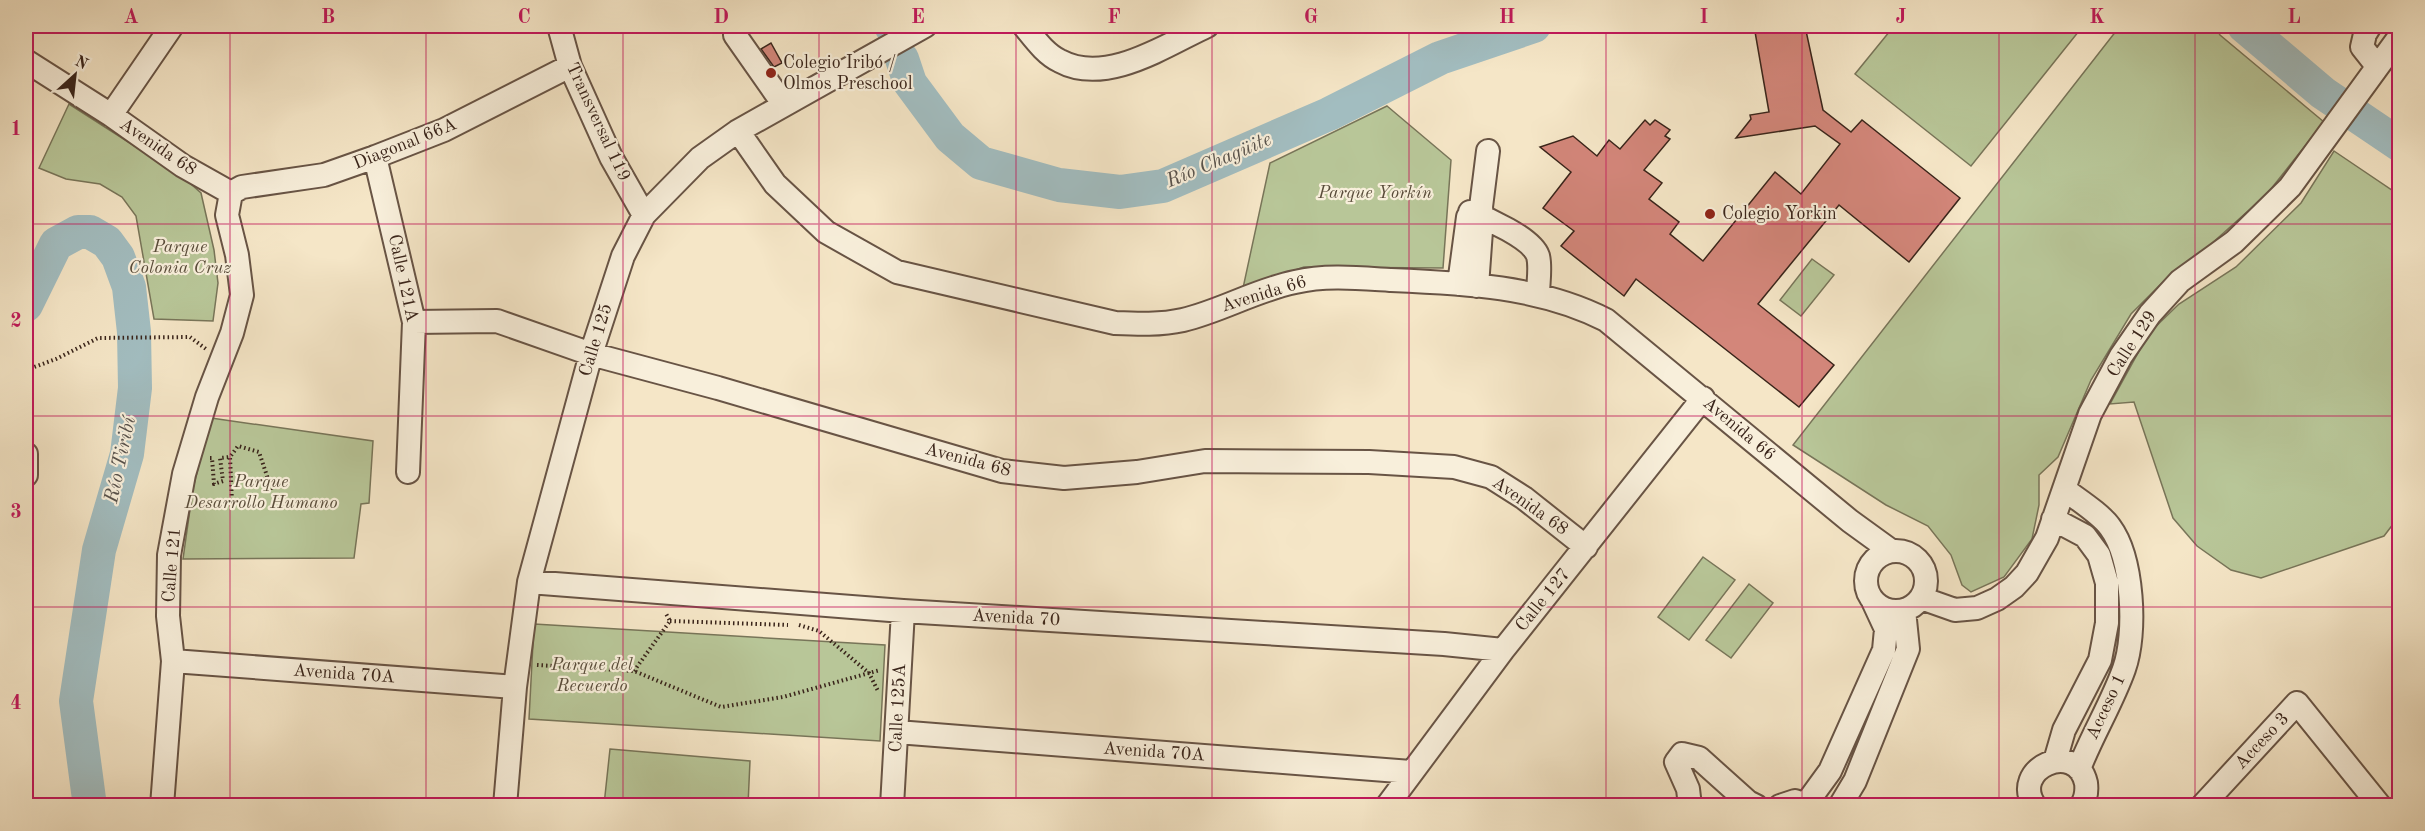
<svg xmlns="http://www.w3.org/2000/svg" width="2425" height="831" font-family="'Old Standard TT',serif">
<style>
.green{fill:#b8c698;stroke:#787559;stroke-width:1.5}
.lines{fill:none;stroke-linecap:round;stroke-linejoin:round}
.river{stroke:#a2bdc0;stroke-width:34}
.building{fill:#d3867a;stroke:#39241a;stroke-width:1.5}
.minor-casing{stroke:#685445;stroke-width:26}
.path{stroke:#39241a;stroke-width:4;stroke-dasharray:1.5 3;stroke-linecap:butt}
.minor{stroke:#f8efdb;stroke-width:22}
.grid{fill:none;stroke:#c2185b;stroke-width:1.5;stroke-opacity:0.55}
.poi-dot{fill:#8f2418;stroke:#f8efdb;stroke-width:2}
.labels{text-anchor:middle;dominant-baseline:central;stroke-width:4.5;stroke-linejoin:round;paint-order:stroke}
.poi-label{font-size:18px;fill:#39241a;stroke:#f8efdb;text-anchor:start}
.street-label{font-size:18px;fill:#39241a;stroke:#f8efdb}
.park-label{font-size:18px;font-style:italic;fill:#594c3a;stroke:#f8efdb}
.water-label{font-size:20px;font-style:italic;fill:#58524c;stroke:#f8efdb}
.neatline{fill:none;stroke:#c2185b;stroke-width:2}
.grid-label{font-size:20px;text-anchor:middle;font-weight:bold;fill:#c2185b}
</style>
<rect width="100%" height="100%" fill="#f5e6c7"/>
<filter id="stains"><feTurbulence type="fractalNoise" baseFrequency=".00333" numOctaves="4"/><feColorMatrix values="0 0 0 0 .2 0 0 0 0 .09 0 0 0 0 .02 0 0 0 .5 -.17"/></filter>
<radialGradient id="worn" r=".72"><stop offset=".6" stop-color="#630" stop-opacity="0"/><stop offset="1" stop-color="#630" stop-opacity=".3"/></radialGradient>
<!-- green -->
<path class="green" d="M1894,26h189l-112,140 -116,-92z
M2120,26h95l5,9 104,87 -57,72 -57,51 -44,34 -35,35 -40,66 -33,77 -19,18v30l-7,34 -28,38 -33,15 -9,-7 -11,-30 -23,-29 -42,-21 -93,-60z
M69,104l114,73 18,16 13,57 4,33 -5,38 -59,-2 -18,-103 -14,-19 -22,-13 -34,-5 -27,-11z
M1387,106l64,54 -8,108 -139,-1 -61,21 27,-125z
M2334,151l65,44 1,320 -16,21 -123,42 -30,-8 -34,-24 -24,-28 -39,-116 -24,2 39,-71 30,-29 57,-37 65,-64z
M1812,259l22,16 -33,41 -21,-16z
M211,418l162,23 -4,62 -8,1 -7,54 -171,1 10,-71z
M1703,557l32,23 -46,60 -31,-23z
M1749,584l24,19 -42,55 -25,-18z
M534,624l351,21 -5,96 -351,-22z
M610,749l140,12 -2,44h-144z"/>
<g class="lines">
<!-- river -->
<path class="river" d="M891,26l1,2
M2244,26l79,67 77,52
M902,59l8,24 40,54 31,26 78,22 61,7 43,-6 166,-72 111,-56 94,-32
M26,305l30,-61 22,-12h12l17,10 11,15 11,30 5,45 1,56 -8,66 -28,96 -23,151 13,98 -2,7"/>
</g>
<!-- building -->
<path class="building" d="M1754,26h51l18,84 28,22 11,-12 98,78 -51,64 -70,-57 -81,99 76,61 -35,42 -163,-128 -12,17 -63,-50 13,-15 -31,-23 28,-36 -31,-25 33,-11 24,20 12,-16 11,9 25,-29 5,5 5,-5 15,10 -5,6 5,3 -26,31 18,13 -13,16 30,23 -9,12 33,27 72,-89 26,22 39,-50 -25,-18 -79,12 15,-19 -1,-4 19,-3z
M771,43l11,20 -8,4 -13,-18z"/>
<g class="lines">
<defs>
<path id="minor" d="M559,26l11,40 41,91 33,58
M1024,26c10,12 21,28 36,35 46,25 106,-16 147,-35
M2370,26l-5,8 -3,13 15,19
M735,35l49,70
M26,61l85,54 72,51 48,27
M111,115l61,-89
M738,131l37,53 51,48 71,40 218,51c22,1 46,2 68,-3 38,-9 73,-30 112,-38 31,-7 62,-4 95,-2 73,3 150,6 216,40l244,201 40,29
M375,157l39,165 -6,150
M231,193l11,-6 82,-12 51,-18 69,-27 126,-64
M1470,212c16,6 62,26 68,44 3,11 0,27 0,39
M1459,284l9,-67
M1477,286l5,-69 -1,-10 7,-56
M414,322l83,-1 94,33 127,34 284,83 62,7 73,-6 68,-11 164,1 85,5 37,10 33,21 62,49
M26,454v21
M2064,489c13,10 37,25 46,38 23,31 27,106 14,142 -12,34 -32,66 -45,100
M2053,519l32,17 14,19 8,28v40l-7,37 -36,70 -9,31
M1866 581a30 30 0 1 1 60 0a30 30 0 1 1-60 0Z
M529,582l374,29 541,33 59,6
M1921,598l34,12 22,-2 20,-9 17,-12 13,-14 20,-35 43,-124 31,-58 29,-42 30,-33 54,-39 56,-55 110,-151
M173,661l342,26
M897,732l514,40
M1806,804l24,-33 54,-121 2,-21 -13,-28
M162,806l11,-145 -5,-45 1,-61 15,-81 23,-77 25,-64 10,-38 -5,-40 -10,-40 4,-22
M505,806l10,-119 14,-105 62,-228 32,-98 21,-41 56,-57 38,-27 187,-105
M892,806l11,-195
M1387,806l116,-156 200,-252
M1690,806l-2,-17 -12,-27 6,-8 17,4 49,44 8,4
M1780,806l15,-5 14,5
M1840,806l15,-25 53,-132 -4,-39
M2035,806c-26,-37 41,-67 51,-23 1,8 0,16 -5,23
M2202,806l95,-103 83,103"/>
</defs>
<!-- minor casing -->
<use href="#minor" class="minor-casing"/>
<!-- path -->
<path class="path" d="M26,370l30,-11 42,-21 92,-1 16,12
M210,458h2l2,26 9,-3 -3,-23 10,-1
M198,503l34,-1 -2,-45 8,-11 21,6 13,39
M670,621l118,4
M799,625l20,6 50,42 9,18
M537,665l97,6 87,36 62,-10 97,-27
M634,671l36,-50 -5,-9"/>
<!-- minor -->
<use href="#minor" class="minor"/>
</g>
<!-- grid -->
<path class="grid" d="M230,26v780M426,26v780M623,26v780M819,26v780M1016,26v780M1212,26v780M1409,26v780M1606,26v780M1802,26v780M1999,26v780M2195,26v780M26,224h2374M26,416h2374M26,607h2374"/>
<!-- markers -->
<g class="poi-dot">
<circle cx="771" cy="73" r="6"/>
<circle cx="1710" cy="214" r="6"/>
</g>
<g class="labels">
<!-- poi labels -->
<g class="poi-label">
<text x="783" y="63">Colegio Iribó /<tspan x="783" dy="21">Olmos Preschool</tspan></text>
<text x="1722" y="214">Colegio Yorkin</text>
</g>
<!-- street labels -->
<g class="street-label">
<text transform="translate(598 122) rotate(65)">Transversal 119</text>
<text transform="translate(405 144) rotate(-22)">Diagonal 66A</text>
<text transform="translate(158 147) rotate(34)">Avenida 68</text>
<text transform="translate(403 278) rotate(78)">Calle 121A</text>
<text transform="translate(1264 294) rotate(-17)">Avenida 66</text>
<text transform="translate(596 340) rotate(-73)">Calle 125</text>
<text transform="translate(2132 344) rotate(-57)">Calle 129</text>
<text transform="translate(1739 429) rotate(40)">Avenida 66</text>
<text transform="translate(968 460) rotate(15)">Avenida 68</text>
<text transform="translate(1530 506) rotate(35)">Avenida 68</text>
<text transform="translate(172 565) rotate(-85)">Calle 121</text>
<text transform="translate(1543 600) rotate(-51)">Calle 127</text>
<text transform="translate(1016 618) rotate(3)">Avenida 70</text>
<text transform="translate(344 674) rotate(4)">Avenida 70A</text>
<text transform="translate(2106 707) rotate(-65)">Acceso 1</text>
<text transform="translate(898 708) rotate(-87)">Calle 125A</text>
<text transform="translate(2262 741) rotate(-47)">Acceso 3</text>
<text transform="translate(1154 752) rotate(4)">Avenida 70A</text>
</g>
<!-- park labels -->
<g class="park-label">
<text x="1375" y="193">Parque Yorkín</text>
<text x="180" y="247">Parque<tspan x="180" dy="21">Colonia Cruz</tspan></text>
<text x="261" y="482">Parque<tspan x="261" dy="21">Desarrollo Humano</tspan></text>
<text x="592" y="665">Parque del<tspan x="592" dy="21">Recuerdo</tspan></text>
</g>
<!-- water labels -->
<g class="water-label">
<text transform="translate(1219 161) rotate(-23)">Río Chagüite</text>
<text transform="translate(121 460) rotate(-78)">Río Tiribí</text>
</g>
</g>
<!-- margin -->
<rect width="2425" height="831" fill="none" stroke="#f5e6c7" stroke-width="66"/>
<!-- north arrow -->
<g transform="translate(75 75) rotate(27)" stroke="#f8efdb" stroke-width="4.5" paint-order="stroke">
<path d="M0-4.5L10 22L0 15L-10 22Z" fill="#39241a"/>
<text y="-9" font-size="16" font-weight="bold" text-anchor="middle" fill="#39241a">N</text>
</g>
<rect x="33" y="33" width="2359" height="765" class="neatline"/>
<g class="grid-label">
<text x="131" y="23">A</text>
<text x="328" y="23">B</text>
<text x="524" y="23">C</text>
<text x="721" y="23">D</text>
<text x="918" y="23">E</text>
<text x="1114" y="23">F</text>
<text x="1311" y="23">G</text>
<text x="1507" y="23">H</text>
<text x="1704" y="23">I</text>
<text x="1901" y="23">J</text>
<text x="2097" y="23">K</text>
<text x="2294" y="23">L</text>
<text x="16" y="135">1</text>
<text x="16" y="327">2</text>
<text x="16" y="518">3</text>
<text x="16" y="709">4</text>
</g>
<rect width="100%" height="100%" filter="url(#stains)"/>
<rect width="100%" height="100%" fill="url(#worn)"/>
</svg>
